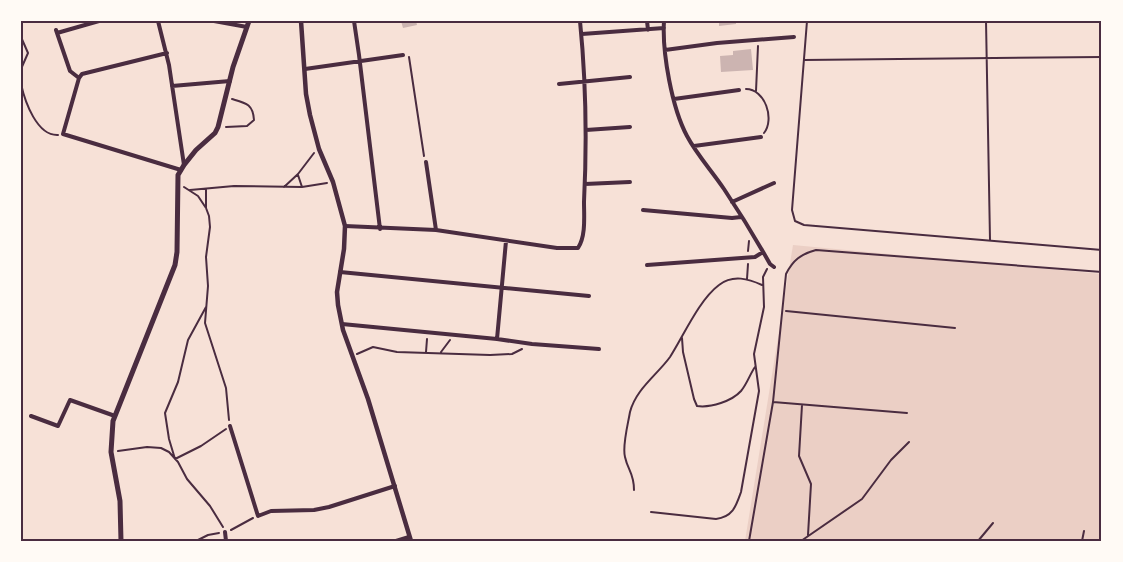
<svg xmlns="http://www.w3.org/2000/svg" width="1123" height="562" font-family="Lato,sans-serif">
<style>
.green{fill:#ebcfc5}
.building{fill:#ccb4b1}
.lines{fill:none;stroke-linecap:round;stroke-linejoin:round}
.path{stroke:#4a2c40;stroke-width:2}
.service{stroke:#4a2c40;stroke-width:2}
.minor{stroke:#4a2c40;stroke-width:4}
.tertiary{stroke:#4a2c40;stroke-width:4.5}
.secondary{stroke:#4a2c40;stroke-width:5}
.neatline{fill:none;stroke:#4a2c40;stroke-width:2}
</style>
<rect width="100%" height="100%" fill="#f7e1d7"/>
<!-- green -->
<path class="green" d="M793,245l309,29v267h-357z"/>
<!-- building -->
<path class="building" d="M401,21h15l1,4 -14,3z
M719,21h17v3l-17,2z
M751,49l2,21 -32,2 -1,-16 13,-1v-4z"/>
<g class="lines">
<!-- path -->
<path class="path" d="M21,37l7,16 -7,16
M409,57l15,99
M21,84c4,18 16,52 37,51
M746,89c19,0 29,30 18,44
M756,91l2,-45
M226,127l21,-1 7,-6c-1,-16 -8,-17 -22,-21
M298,175l4,12
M184,187l14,9 8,12 3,8 1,11 -4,30 2,29 -3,37 21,65 3,32
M284,187l14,-13 16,-21
M190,190l44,-4 68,1 25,-4
M206,208v-18
M748,251l1,-10
M747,279l1,-15
M206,307l-18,33 -10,42 -13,31 4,26 6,20 26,-13 25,-17
M786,311l169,17
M682,338l1,14 11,47 3,7c14,2 35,-5 44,-15 6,-7 9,-17 14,-24
M426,352l1,-13
M441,352l9,-12
M357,354l16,-7 24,5 93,3 22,-1 10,-5
M118,451l29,-4 14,1 8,4 9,10 9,17 23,27 13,21
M634,490c0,-17 -6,-19 -9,-33 -3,-11 3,-33 5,-45 6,-23 27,-37 40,-55 14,-22 29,-57 49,-72 14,-11 30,-6 43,0
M651,512l65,7c17,-2 20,-13 25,-27l18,-101 -5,-37 10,-47 -1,-30 4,-8
M231,530l22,-12
M196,541l12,-6 11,-2
M978,541l15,-18"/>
<!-- service -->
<path class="service" d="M807,21l-15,189 3,11 9,4 298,25
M986,21l4,219
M804,60l298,-3
M773,402l134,11
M802,405l-3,51 12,28 -3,51
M749,541l24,-139 13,-128c7,-14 15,-20 30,-24l286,22
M801,541l61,-42 29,-39 18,-18
M1082,541l2,-10"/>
<!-- minor -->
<path class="minor" d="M158,21l11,44 15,100
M214,21l33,6
M354,21l5,34 21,174
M647,21l1,9
M664,21c-2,32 8,87 23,115 10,19 25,35 37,53 16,24 32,50 46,75l4,3
M56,30l14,41 9,7
M57,33l42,-12
M582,34l82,-6
M665,50l52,-7 77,-6
M167,53l-85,21 -3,4 -16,56 118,36
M305,69l98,-14
M559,84l71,-7
M172,86l58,-5
M674,99l65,-9
M586,130l44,-3
M694,146l67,-9
M426,162l10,68
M585,184l45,-2
M732,202l42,-19
M643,210l89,8 9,-1
M345,226l91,4 121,18h21c8,-12 6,-32 6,-46 3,-60 2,-121 -4,-181
M647,265l108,-8 8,-5
M340,272l249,24
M342,324l155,15 35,5 67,5
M497,339l9,-98
M31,416l27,10 12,-26 45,16
M230,426l28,90 13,-5 43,-1 15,-3 66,-21
M225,532l1,9
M396,541l13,-4"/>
<!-- tertiary -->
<path class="tertiary" d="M301,21l5,73 4,21 9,34 14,33 12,44 -1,23 -7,43 1,13 5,25 25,69 43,142"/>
<!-- secondary -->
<path class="secondary" d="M121,541l-1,-40 -9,-49 2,-31 62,-156 2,-13 1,-77 6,-10 12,-15 19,-17 3,-6 15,-60 16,-46"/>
</g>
<!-- border -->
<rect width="1123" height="562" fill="none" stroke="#fffaf5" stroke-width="45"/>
<rect x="22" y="22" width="1078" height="518" class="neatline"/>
</svg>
